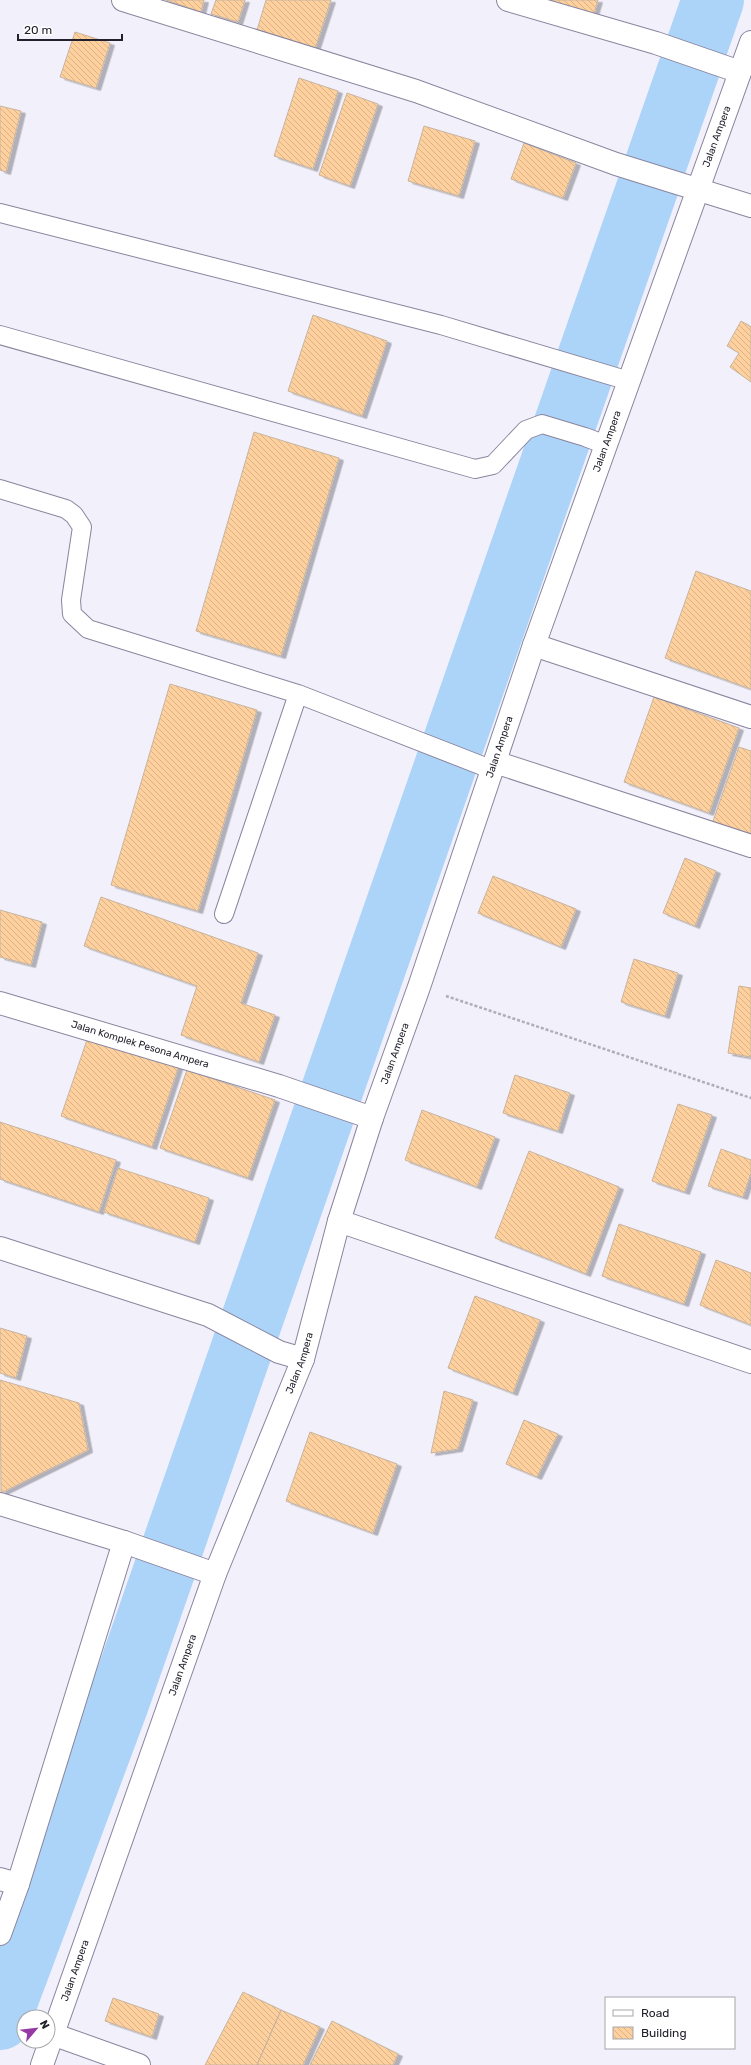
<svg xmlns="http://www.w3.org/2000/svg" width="751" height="2065" font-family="Rubik,sans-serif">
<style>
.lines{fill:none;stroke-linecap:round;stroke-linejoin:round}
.river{stroke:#acd3f8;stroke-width:62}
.building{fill:url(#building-back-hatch);stroke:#c8b49f;filter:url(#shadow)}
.lane-casing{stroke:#89859e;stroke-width:20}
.street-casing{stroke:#89859e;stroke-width:24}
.path{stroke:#afaeb8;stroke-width:2.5;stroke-dasharray:3 2;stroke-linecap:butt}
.lane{stroke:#fff;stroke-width:18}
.street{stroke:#fff;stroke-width:22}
.labels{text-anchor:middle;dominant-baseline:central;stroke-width:4;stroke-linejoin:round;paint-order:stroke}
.street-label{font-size:10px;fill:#22212b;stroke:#fff}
</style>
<defs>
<pattern id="building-back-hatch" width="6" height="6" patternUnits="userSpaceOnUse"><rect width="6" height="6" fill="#fdd09e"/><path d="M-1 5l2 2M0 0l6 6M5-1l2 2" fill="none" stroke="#d9b288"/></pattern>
<filter id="shadow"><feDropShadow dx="4.5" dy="2.5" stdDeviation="0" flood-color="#0004"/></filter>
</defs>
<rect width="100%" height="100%" fill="#f2f0fb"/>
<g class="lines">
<!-- river -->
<path class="river" d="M0,2019l118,-316 595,-1703"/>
</g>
<!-- building -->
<path class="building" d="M166,0h38l-3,12z
M216,0h29l-7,22 -27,-8z
M266,0h65l-16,49 -58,-19z
M540,0h58l-5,17z
M75,32l35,11 -14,45 -36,-11z
M299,78l39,13 -25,78 -39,-13z
M347,93l31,11 -28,82 -31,-11z
M0,106l21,5 -15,61 -6,-2z
M424,126l51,15 -16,55 -51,-15z
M524,143l52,20 -13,35 -52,-19z
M313,315l74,26 -25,75 -74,-25z
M741,321l10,6v55l-21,-15 9,-14 -12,-7z
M254,432l85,26 -58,198 -85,-25z
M696,571l55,20v98l-86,-31z
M170,684l87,26 -59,201 -87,-26z
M654,697l85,31 -30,85 -85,-31z
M739,747l12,4v87l-39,-14z
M685,858l31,13 -21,55 -32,-13z
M493,876l83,33 -15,38 -83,-34z
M101,897l157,56 -17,50 34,12 -16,47 -78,-27 16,-49 -113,-40z
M0,910l42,12 -11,43 -31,-8z
M634,959l44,14 -13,43 -44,-14z
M739,986l12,2v69l-23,-4z
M89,1034l90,31 -27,82 -91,-31z
M187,1070l88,30 -27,78 -88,-30z
M515,1075l55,18 -12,38 -55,-18z
M678,1104l34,11 -27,77 -33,-11z
M422,1110l73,27 -18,50 -72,-27z
M0,1122l116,38 -17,52 -99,-33z
M721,1149l30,11v13l-8,24 -35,-11z
M529,1151l90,36 -33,87 -91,-36z
M118,1168l91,30 -14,44 -91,-30z
M619,1224l82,28 -17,52 -82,-28z
M716,1260l35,13v52l-51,-20z
M475,1296l65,24 -27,73 -65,-25z
M0,1328l27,8 -11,42 -16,-5z
M0,1380l79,23 9,47 -87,43z
M444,1391l29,9 -15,49 -27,4z
M524,1420l34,14 -21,43 -31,-13z
M310,1432l87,32 -24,69 -87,-32z
M243,1992l38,18 -24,55h-52z
M113,1998l46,16 -7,23 -47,-16z
M281,2010l39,17 -17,38h-46z
M332,2021l66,33 -5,11h-83z"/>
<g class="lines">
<defs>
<path id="lane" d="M0,213l441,112 188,56
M0,335l475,134 18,-4 33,-35 16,-6 43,13 21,8
M0,489l66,20 8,6 8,12 -11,73 1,14 16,15 210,65 195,76
M224,914l74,-220"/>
<g id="street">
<path d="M123,0l293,91 200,73 135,42"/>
<path d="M508,0l148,43 84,29"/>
<path d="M534,645l217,72"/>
<path d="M495,762l256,84"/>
<path id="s1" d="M0,1003l279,83 93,32"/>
<path d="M339,1221l412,141"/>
<path d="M0,1248l208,67 71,37 24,7"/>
<path d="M0,1504l124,38 91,32"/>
<path d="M0,1879l18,5 106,-342"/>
<path d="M0,1934l18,-50"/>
<path d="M52,2034l87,31"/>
<path id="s2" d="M42,2065l173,-491 88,-215 36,-138 33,-103 47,-131 115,-342 217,-603"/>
</g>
</defs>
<!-- lane casing -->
<use href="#lane" class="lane-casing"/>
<!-- street casing -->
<use href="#street" class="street-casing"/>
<!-- path -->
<path class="path" d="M446,996l305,102"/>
<!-- lane -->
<use href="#lane" class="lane"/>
<!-- street -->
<use href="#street" class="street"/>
</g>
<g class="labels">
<!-- street labels -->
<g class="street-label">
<text stroke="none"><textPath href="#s2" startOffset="2044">Jalan Ampera</textPath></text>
<text stroke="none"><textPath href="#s2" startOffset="1720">Jalan Ampera</textPath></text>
<text stroke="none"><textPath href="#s2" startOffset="1396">Jalan Ampera</textPath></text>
<text stroke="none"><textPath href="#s1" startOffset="146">Jalan Komplek Pesona Ampera</textPath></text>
<text stroke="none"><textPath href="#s2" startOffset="1072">Jalan Ampera</textPath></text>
<text stroke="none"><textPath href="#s2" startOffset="748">Jalan Ampera</textPath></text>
<text stroke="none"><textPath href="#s2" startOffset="424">Jalan Ampera</textPath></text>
<text stroke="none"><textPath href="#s2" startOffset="100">Jalan Ampera</textPath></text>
</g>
</g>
<!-- legend -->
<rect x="605" y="1997" width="130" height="52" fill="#ffffff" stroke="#a7a6aa"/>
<rect x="613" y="2010" width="20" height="6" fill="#ffffff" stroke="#a7a6aa"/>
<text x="641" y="2017" font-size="12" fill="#22212b">Road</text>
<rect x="613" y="2027" width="20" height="12" fill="url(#building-back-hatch)" stroke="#a7a6aa"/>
<text x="641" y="2037" font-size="12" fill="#22212b">Building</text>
<!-- north arrow -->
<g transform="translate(36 2029) rotate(62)"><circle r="19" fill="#ffffff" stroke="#a7a6aa"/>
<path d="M0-3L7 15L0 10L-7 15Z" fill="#9539a3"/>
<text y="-6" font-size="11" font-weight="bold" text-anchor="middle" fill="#22212b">N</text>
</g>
<!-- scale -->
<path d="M18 34v6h104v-6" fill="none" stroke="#22212b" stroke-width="2"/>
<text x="24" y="34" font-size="12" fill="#22212b" stroke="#ffffff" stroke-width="3" paint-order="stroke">20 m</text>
</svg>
